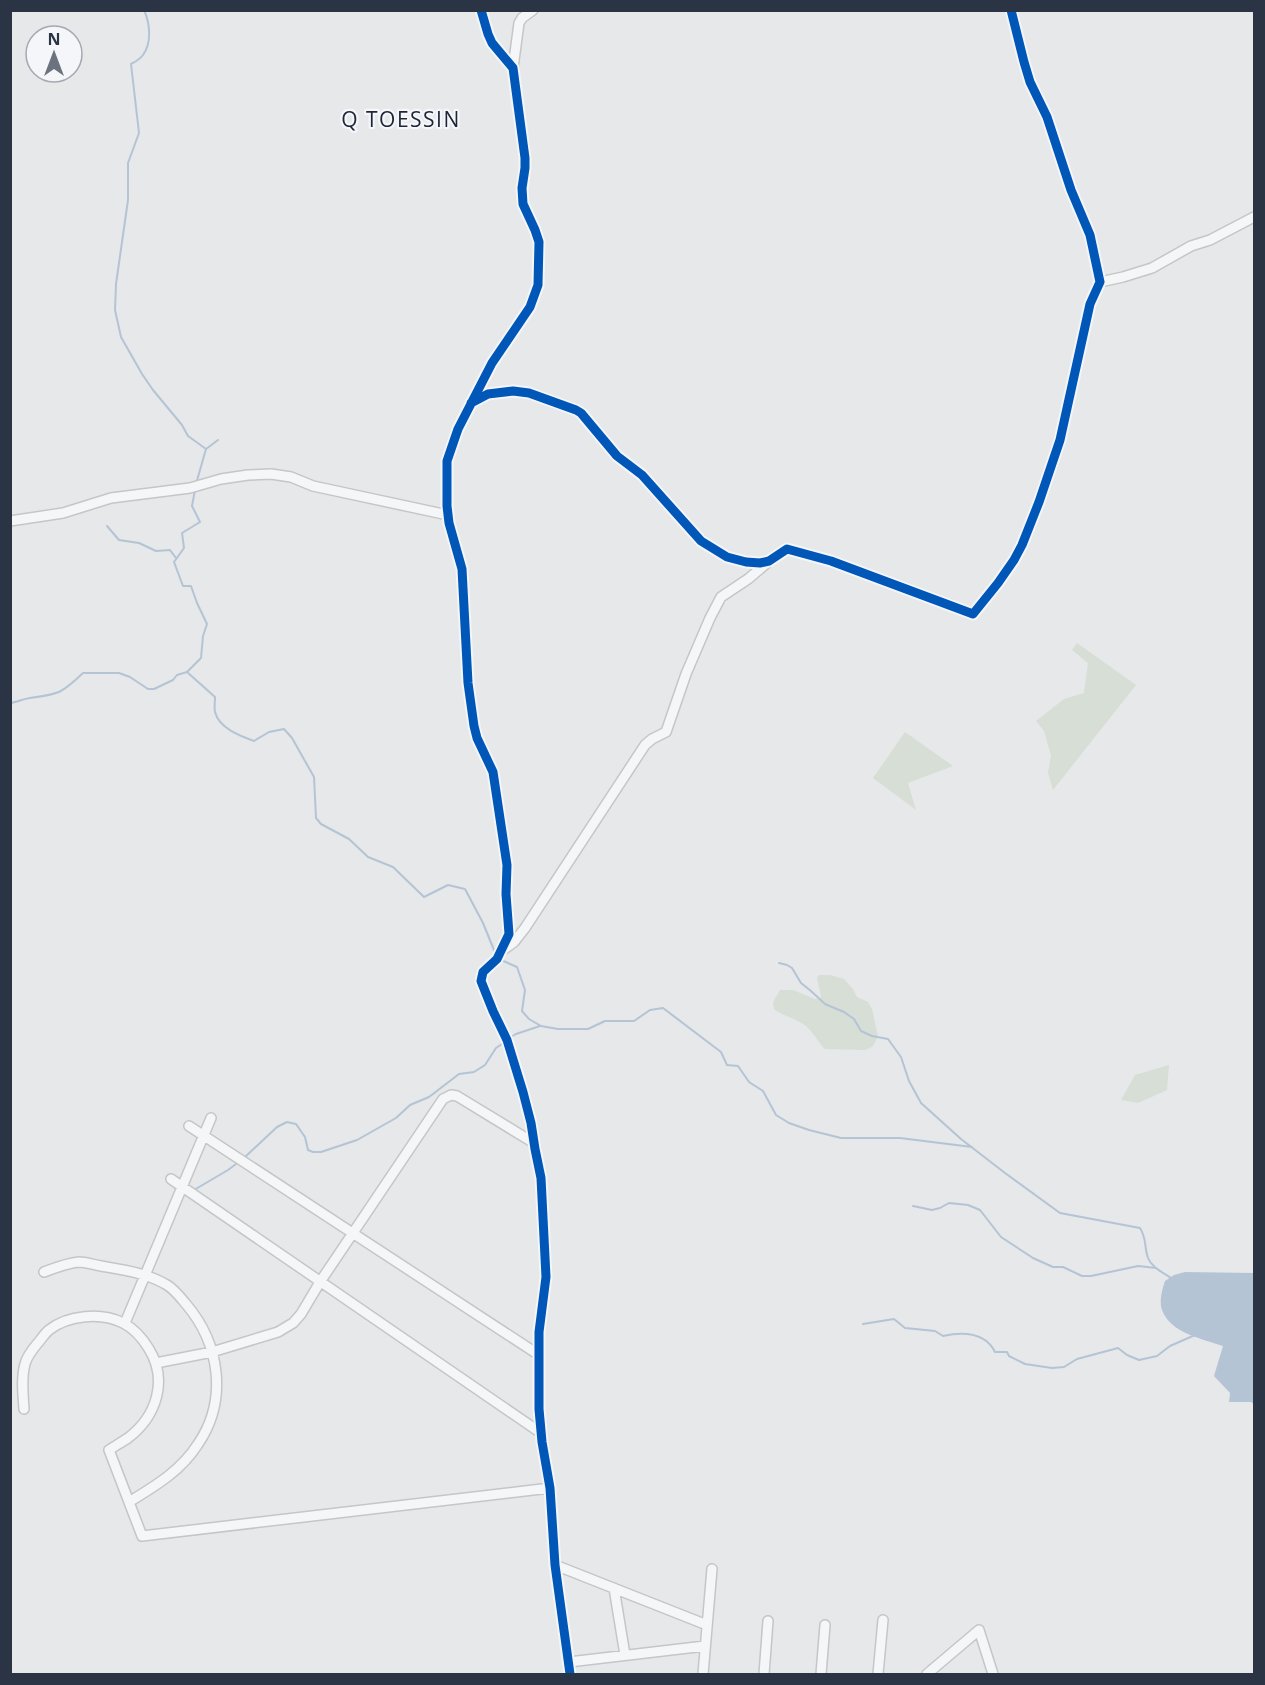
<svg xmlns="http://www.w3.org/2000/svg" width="1265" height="1685" font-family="'Open Sans',sans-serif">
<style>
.green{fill:#d6ded6}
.water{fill:#b4c4d5}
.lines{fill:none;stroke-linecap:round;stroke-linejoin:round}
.stream{stroke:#b4c4d5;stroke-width:2}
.minor-casing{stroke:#c4c6c8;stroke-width:12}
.minor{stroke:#f5f6f7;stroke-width:9}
.cycleway-casing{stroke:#f4f6f9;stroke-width:13}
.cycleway{stroke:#0057b8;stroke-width:9}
.labels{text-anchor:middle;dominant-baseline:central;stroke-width:4.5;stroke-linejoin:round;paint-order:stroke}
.quarter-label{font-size:21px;letter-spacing:1.5px;fill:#1d2536;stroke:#f4f6f9}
</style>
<rect width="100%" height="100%" fill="#e6e8ea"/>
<!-- green -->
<path class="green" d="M1077,643l59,42 -83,105 -5,-17 3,-17 -7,-25 -8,-10 28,-22 20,-6 4,-30 -16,-13z
M905,732l48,34 -45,17 8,27 -43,-32z
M819,975h11l14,4 9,10 4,8 11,5 4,7 6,28 -6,10 -7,3 -40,-1c-7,-7 -10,-14 -16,-20 -9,-10 -25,-12 -35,-20l-1,-7 7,-12h13l22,9h5l1,-3 -4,-18z
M1169,1065l-2,25 -29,13 -17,-3 14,-25z"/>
<!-- water -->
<path class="water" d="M1185,1272l69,1v131l-3,-2h-22l1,-9 -16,-17 9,-30c-20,-7 -53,-13 -61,-36 -3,-9 0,-20 3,-29l9,-6z"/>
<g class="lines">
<!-- stream -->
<path class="stream" d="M144,10c6,13 8,33 -1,45 -3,4 -8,7 -12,9l8,69 -11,30v37l-12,84 -1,26 6,27 21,37 11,16 29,35 6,11 18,13
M196,484l10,-35 12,-9
M195,490l-3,16 8,16 -18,11 2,15 -10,14 9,24h8l6,17 10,21 -4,12 -2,22 -14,14 28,25c0,5 -1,11 0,15 4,16 25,24 39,29l15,-9 15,-3 8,9 22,39 2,41 5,6 28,15 19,18 25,10 31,30 24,-12 17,4 18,34 13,32
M107,526l12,14 20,3 17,8 14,-1 6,8
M10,703c7,-1 13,-4 20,-5 29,-4 31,-4 53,-25h36l11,4 18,12h6l19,-9 4,-5 10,-3
M501,960l16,7 8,23 -3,21 7,8 12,7 17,3h30l17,-8h29l16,-11 13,-2 58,44 6,13 11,1 11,16 14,9 13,24 13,8 20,7 32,8h59l72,9
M779,963l8,2 5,3 9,15 10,8 14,13 19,8 10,7 7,12 11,5 16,3 13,18 8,24 12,22 40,36 44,34 55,40 80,15c7,11 4,19 8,30 4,10 16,15 23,20
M509,1038l7,-4 24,-8
M244,1158l33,-31 10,-5 9,2 9,13 3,13 5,2h8l36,-12 39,-22 14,-13 19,-8 30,-23 15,-2 11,-7 11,-17 9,-6
M194,1190l34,-20 12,-9
M913,1206l19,4 8,-2 9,-5 19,2 12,5 21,27 32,21 20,9h10l19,9h9l47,-10 18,2
M863,1324l31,-5 11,9 30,3 8,5c19,-4 42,-4 52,16h12l2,4 16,8 27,4 12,-1 13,-8 41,-11 9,7 12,5 18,-4 13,-10 25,-11"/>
<defs>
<path id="minor" d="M481,10l7,24 4,9 21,25 12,90v10l-3,20 1,16 12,26 4,12 -1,43 -8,22 -38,56 -34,66 -11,32v45l2,17 13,46 6,114 6,43 3,12 16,34 14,93 -1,29 3,40 -12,25 -14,13 -2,9 12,30 14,29 16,52 8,31 4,26 6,29 5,99 -7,55v77l3,33 8,46 5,77 15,109
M513,68l6,-45 3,-5 11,-8
M1100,282l23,-5 29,-9 39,-22 19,-6 44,-23
M471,403l17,-9 25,-3 16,2 47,17 5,3 36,43 25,19 59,66 26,16 19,5 14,1 9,-2 18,-12 44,12 142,53 25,-31 16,-23 8,-15 17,-43 21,-62 30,-136 10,-22 -10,-47 -19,-45 -24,-73 -17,-35 -6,-20 -13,-52
M10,521l53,-8 48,-15 79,-10 31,-9 27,-4 23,-1 20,3 22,9 135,29
M503,950l11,-8 11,-14 120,-183 7,-6 14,-7 20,-58 24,-56 11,-21 27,-18 19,-16
M189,1126l350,229
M171,1179l370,254
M44,1272c11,-4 23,-9 35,-10 7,0 15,3 22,4 23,4 46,7 66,19 7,4 14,13 19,19 34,40 42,96 12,140 -17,27 -43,42 -69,58
M125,1323l86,-205
M156,1363l56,-11 66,-20 15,-9 8,-9 19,-32 123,-183 8,-4 6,1 77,47
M24,1409c-1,-15 -3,-31 1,-45 2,-8 7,-14 12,-20 4,-4 7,-10 12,-14 19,-15 52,-18 74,-7 10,5 20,16 26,26 19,31 8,67 -21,89 -6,4 -13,8 -19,12l33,86 408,-48
M555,1565l152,60
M614,1588l11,67
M569,1662l136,-16
M703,1674l9,-105
M764,1674l4,-53
M821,1674l4,-49
M878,1674l5,-54
M927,1674l52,-44 14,44"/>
</defs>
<!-- minor casing -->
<use href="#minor" class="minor-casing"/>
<!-- minor -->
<use href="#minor" class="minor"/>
<defs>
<path id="cycleway" d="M481,10l7,24 4,9 21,25 12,90v10l-3,20 1,16 12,26 4,12 -1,43 -8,22 -38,56 -34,66 -11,32v45l2,17 13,46 6,114 6,43 3,12 16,34 14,93 -1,29 3,40 -12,25 -14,13 -2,9 12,30 14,29 16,52 8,31 4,26 6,29 5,99 -7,55v77l3,33 8,46 5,77 15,109
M471,403l17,-9 25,-3 16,2 47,17 5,3 36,43 25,19 59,66 26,16 19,5 14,1 9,-2 18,-12 44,12 142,53 25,-31 16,-23 8,-15 17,-43 21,-62 30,-136 10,-22 -10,-47 -19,-45 -24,-73 -17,-35 -6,-20 -13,-52"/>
</defs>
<!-- cycleway casing -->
<use href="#cycleway" class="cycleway-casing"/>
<!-- cycleway -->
<use href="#cycleway" class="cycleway"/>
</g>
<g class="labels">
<!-- quarter labels -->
<g class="quarter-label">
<text x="401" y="119">Q TOESSIN</text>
</g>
</g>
<!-- border -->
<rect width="1265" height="1685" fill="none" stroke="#2b3445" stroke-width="24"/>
<!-- north arrow -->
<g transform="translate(54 54)"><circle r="28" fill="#f4f6f9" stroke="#a4a8b1" stroke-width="1.5"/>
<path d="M0-4.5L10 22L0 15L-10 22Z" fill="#6c737f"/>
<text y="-9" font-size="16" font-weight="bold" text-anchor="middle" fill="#2b3445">N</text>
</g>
</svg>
